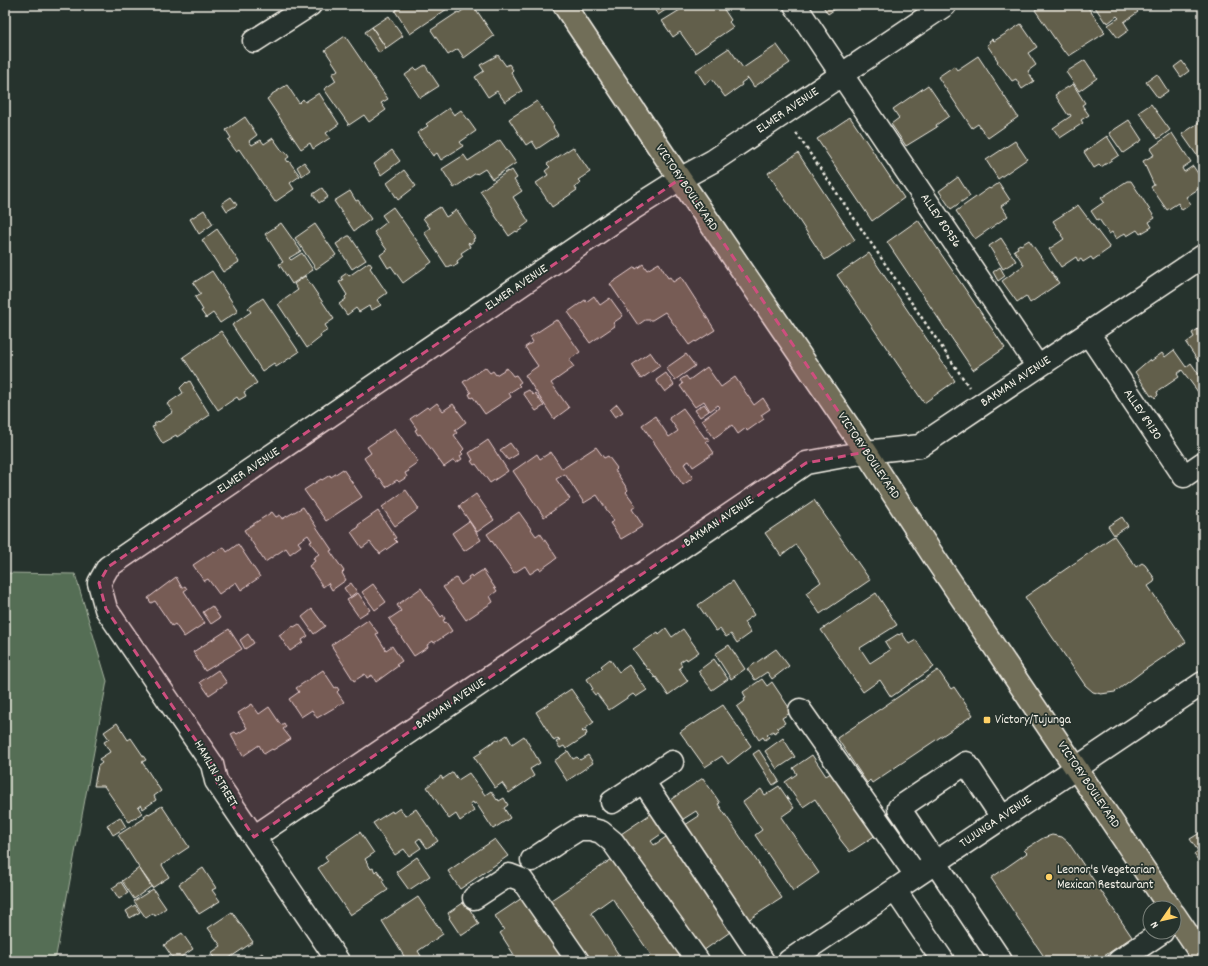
<svg xmlns="http://www.w3.org/2000/svg" width="1208" height="966" font-family="Dekko,sans-serif">
<style>
.green{fill:#546e54;stroke:#a4b09e}
.building{fill:#625f4b;stroke:#f4f1e8}
.lines{fill:none;stroke-linecap:round;stroke-linejoin:round}
.minor-casing{stroke:#f4f1e8;stroke-width:25}
.major-casing{stroke:#f4f1e8;stroke-width:25}
.path{stroke:#f4f1e8;stroke-width:2.5;stroke-dasharray:3 3;stroke-linecap:butt}
.minor{stroke:#26332d;stroke-width:22}
.major{stroke:#716e59;stroke-width:22}
.marked{fill:#ce4e7e;fill-opacity:0.2;stroke:#ce4e7e;stroke-width:3;stroke-dasharray:8 5;stroke-linejoin:round}
.poi-dot{fill:#ffd166;stroke:#26332d;stroke-width:1.5}
.labels{text-anchor:middle;dominant-baseline:central;stroke-width:3.5;stroke-linejoin:round;paint-order:stroke}
.street-label{font-size:13px;fill:#f4f1e8;stroke:#26332d}
.poi-label{font-size:13px;fill:#f4f1e8;stroke:#26332d;text-anchor:start}
</style>
<rect width="100%" height="100%" fill="#26332d"/>
<filter id="ink" filterUnits="userSpaceOnUse"><feTurbulence type="fractalNoise" baseFrequency=".025" numOctaves="2"/><feDisplacementMap in="SourceGraphic" scale="8" xChannelSelector="R" yChannelSelector="G"/><feConvolveMatrix kernelMatrix="1 2 1 2 8 2 1 2 1" color-interpolation-filters="sRGB"/></filter>
<g filter="url(#ink)">
<!-- green -->
<path class="green" d="M5,573l70,1 32,107 -52,280h-50z"/>
<!-- building -->
<path class="building" d="M402,5h51l-43,29 -15,-23z
M470,5h3l21,31 -30,22 -6,-9 -10,6 -17,-25 27,-18 1,1z
M651,5h22l-15,10z
M688,5h25l2,2 6,-2 10,15 -2,2 4,5 -38,26 -15,-21 -7,5 -11,-16z
M822,5h19l-13,9z
M1042,5h44l18,25 -1,1 2,2 -36,23 -4,-5 -1,1 -29,-42z
M1096,5h43l-4,3 3,4 -14,10 5,8 -11,8 -10,-13 11,-7 -2,-2 -9,7 -1,-2 -2,1 -10,-15 2,-1z
M389,16l14,20 -17,12 -14,-21z
M1021,24l16,23 -9,6 8,12 -8,6 6,10 -12,8 -6,-10 -4,2 -12,-16h-1l-2,-3 1,-1 -11,-16 3,-2 -1,-2 3,-2 2,2z
M372,27l14,21 -7,5 -14,-21z
M345,36l43,63 -7,4 5,7 -17,12 -5,-7 -15,10 -25,-36 12,-8 -4,-7 6,-4 -13,-20z
M777,45l13,18 -36,24 -6,-9 -7,5 1,2 -17,12 -13,-18 -7,5 -9,-14 33,-22 14,20z
M498,55l8,11 3,-2 4,6 -2,2 11,19 -17,11 -8,-11 -9,6 -13,-20 9,-6 -4,-6z
M978,56l40,61 -30,21 -10,-14 -6,4 -34,-51 16,-11 3,4z
M1085,60l12,18 -18,13 -13,-19z
M1182,61l7,10 -8,6 -7,-10z
M425,65l14,21 -19,12 -15,-23 10,-7 2,2z
M1157,74l11,17 -10,7 -12,-16z
M1073,84l12,19 -3,2 7,10 -8,5 2,3 -23,15 -7,-10 18,-12 -1,-2 -2,1 -13,-20z
M287,85l12,18 4,-4 2,3 14,-9 20,31 -13,9 4,5 -17,11 -3,-6 -9,6 -34,-50 5,-4v-1z
M928,85l21,31 -13,9 1,2 -31,19 -15,-22 8,-6 -6,-9z
M537,101l17,25 -1,1 5,8 -21,14 -5,-8 -6,4 -17,-26z
M1151,104l19,26 -12,9 -19,-27z
M449,108l5,7 7,-5 15,21 -16,11 3,4 -22,14 -4,-7 -4,3 -16,-23 11,-7 -2,-2z
M245,117l12,18 -8,6 3,4 9,-5 3,4 9,-6 10,14 2,-1 4,6 -3,2 2,3 1,-1 11,15 -10,7 4,6 -19,13 -36,-53 -3,2 -8,-11 3,-2 -5,-8z
M850,117l54,81 -32,23 -55,-82z
M1129,120l13,20 -19,13 -14,-20z
M1203,120v44l-21,-30z
M1172,133l19,29 -9,6 2,4 9,-6 10,15v5l-17,11 5,7 -9,6 -4,-7 -11,7 -16,-23 3,-2 -11,-24 11,-6 -4,-6z
M1107,136l12,19 -18,12 -2,-2 -5,3 -10,-16z
M500,140l16,23 -24,16 -7,-10 -8,5 -1,-1 -22,15 -12,-19 22,-14 4,6z
M1015,141l12,18 -29,20 -12,-19z
M573,147l17,25 -12,8 3,3 -6,4 2,3 -25,17 -16,-24 12,-8 -3,-4 5,-4 -3,-3z
M392,150l8,11 -19,14 -7,-11z
M798,153l57,87 -30,20 -57,-87z
M304,162l6,8 -8,6 -5,-9z
M404,170l12,16 -18,14 -11,-17z
M512,170l5,8 -3,2 8,11 -9,6 16,25 -8,6 1,1 -5,3 -1,-1 -7,5 -17,-25 1,-1 -13,-19 28,-20 1,1z
M958,177l12,19 -19,13 -12,-18z
M1127,181h4l24,37 -6,4 3,5 -12,7 -3,-4 -10,6 -2,-3 -9,6 -4,-7 -3,2 -10,-15 -2,1 -6,-9 13,-9 -3,-4z
M999,183l11,17 -9,6 7,10 -33,23 -19,-28 33,-23 1,1z
M322,188l6,9 -9,6 -6,-9z
M350,191l6,10 2,-1 13,19 -17,12 -20,-30z
M231,197l6,8 -10,6 -5,-8z
M1078,205l32,43 -17,12 -2,-3 -8,5 -2,-3 -3,2 -2,-4 -15,10 -12,-18 15,-10 -3,-4h1l-9,-14z
M393,207l39,55 -29,21 -12,-17 -3,2 -8,-13 7,-5 -13,-18 13,-10 -5,-7z
M440,207l6,10 11,-7 18,28 -2,1 1,2 -4,3 -1,-2 -1,1 2,4 -9,6 2,3 -6,5 1,3 -5,3 -2,-2 -4,2 -23,-35 6,-4 -7,-10z
M204,210l9,14 -14,10 -9,-15z
M918,220l87,128 -32,22 -86,-128z
M281,223l20,28 -12,7 2,2 11,-7 11,17 -21,14 -13,-20 4,-2 -18,-28z
M315,224l21,31 -20,14 -21,-31z
M217,229l22,33 -16,10 -21,-32z
M348,236h2l16,24 -14,9 -16,-25z
M1001,238l15,23 -13,8 -14,-23z
M1029,240l30,43 -29,20 -4,-7 -9,6 -15,-21 22,-16 -10,-15 4,-2 -1,-2 3,-2 1,1z
M869,253l86,128 -31,22 -87,-128z
M369,262l3,4 -2,2 17,25 -10,7 4,5 -9,5 -3,-4 -10,6 -3,-4 -9,7 -8,-11 7,-5 -1,-2 2,-2 -8,-13 4,-2 -2,-3 6,-4 2,3z
M659,263l9,15 2,-1 3,5 8,-5 34,53 -19,12 -1,-1 -6,4 -24,-33 -13,8h-7l-7,5 -28,-41 25,-17 1,2 7,-5 4,6z
M1000,267l5,9 -7,5 -5,-9z
M212,271l26,40 -18,12 -7,-10 -7,5 -5,-7 2,-1 -8,-13 6,-3 -8,-11z
M305,276l29,43 -9,6 3,5 -8,5 1,2 -14,11 -29,-44 20,-14 -4,-6z
M594,296l6,9 10,-7 13,18 -10,7 2,3 -25,17 -22,-31 17,-12 1,2z
M263,298l36,54 -23,15 -2,-4 -12,8 -30,-46 19,-13 -3,-4z
M556,320v1l2,-1 22,32 -11,8 5,7 -23,16 18,25 -15,11 -29,-44 13,-9 -13,-19 8,-5 -3,-5z
M1203,326v31l-5,4 -12,-18 8,-6 -2,-4z
M221,331l36,52 -13,9 2,4 -7,4 -2,-3 -19,13 -35,-53z
M1174,350l12,17 5,-4 12,17v8l-5,4 -16,-22 -5,4 2,3 -22,15 1,3 -3,3 -2,-3 -2,1 -16,-24 15,-13 1,2 11,-8 3,4z
M650,352l10,14 -19,13 -9,-14z
M686,354l9,12 -20,14 -9,-12z
M485,367l5,6 3,-2 3,4 11,-7 6,8 3,-1 5,7 -3,2 2,2 -11,7 2,4 -26,17 -12,-17 -2,1 -2,-4 2,-1 -8,-11z
M707,367l14,20 14,-10 19,28 9,-7 7,11 -9,6 3,4 -17,12 -1,-3 -8,6 -6,-9 -18,13 -12,-18 18,-13 -2,-2 -8,6 -6,-10 -9,6 -15,-21 3,-2 -3,-4 6,-4 3,4z
M666,373l8,12 -9,7 -9,-12z
M190,381l4,7h-1l17,27 -33,22 -1,-2 -5,3 1,1 -9,5 -11,-17 3,-1 -1,-2 4,-3 1,1 14,-10 -6,-8 16,-11 -3,-5 6,-6 1,1z
M529,390l4,5 2,-2 9,13 -8,5 -13,-18z
M437,403l6,8 10,-7 13,18 -11,8 2,3 -3,2 10,14 -3,3 2,2 -3,2 2,3 -6,4 -2,-3 -10,7 -24,-33 -2,1 -3,-5 2,-1 -7,-10 17,-12 2,2z
M617,404l6,8 -8,5 -5,-7z
M704,404l5,7 -9,6 -5,-7z
M683,408l22,30 2,-1 2,3 -3,1 8,12 -21,14 -4,-6 -5,3 9,14 -10,7 -41,-60 13,-9 14,21 9,-6 -9,-13z
M395,428l23,34 -10,7 1,2 -4,2 2,4 -8,5 -2,-2 -11,7 -6,-9 -2,1 -14,-21 7,-5 -4,-6z
M488,440l20,31 -18,12 -14,-19 -2,1 -3,-4 2,-1 -4,-7z
M510,443l8,11 -10,6 -8,-10z
M596,447l8,11 4,-2 9,12 -2,2 13,20 -2,2 10,14 -4,3 11,17 -22,13 -11,-16 4,-2 -17,-26 -13,8 -19,-29 -9,5 14,20 -26,18 -31,-46 24,-17 3,5 11,-7 11,17z
M343,469l19,28 -36,24 -22,-31 17,-11 1,1 8,-5 1,2z
M406,490l13,19 -24,17 -13,-19z
M476,494l18,26 -17,12 -18,-26z
M814,500l56,80 -50,34 -14,-21 15,-11 -25,-37 -15,11 -16,-23z
M303,507l29,43 -2,1 14,20 -2,2 4,7 -14,10 -4,-7 -5,4 -14,-21 6,-5 -2,-3 6,-4 -9,-12 2,-1 -4,-6 -10,7 3,4 -11,8 -4,-6 -21,14 -21,-32 28,-18 4,5 4,-2 2,4z
M378,511l18,27 -2,1 3,3 -17,12 -2,-3h-1l-7,-9 -8,6 -11,-16 8,-5 -1,-2z
M519,512l17,24 4,-3 17,25 -17,12 -1,-2 -9,6 -5,-8 -11,7 -27,-39z
M1122,517l6,9 -14,9 -6,-9z
M469,521l12,19 -17,11 -12,-18z
M1114,536l22,31 6,-4 3,2 10,14 -1,3 -6,4 38,56 -43,29 -28,21 -14,2 -8,-2 -8,-7 -60,-88z
M238,544l22,33 -19,13 -5,-8 -17,12 -11,-15 -4,2 -11,-16 21,-14 1,1 9,-5 3,5z
M483,570l14,21 -7,5 3,6 -27,18 -23,-33 13,-9 5,7 8,-6 -1,-2 3,-2 1,2z
M176,577l6,11 3,-2 2,3 -3,2 21,32 -21,14 -9,-13 -3,2 -17,-25 -4,2 -3,-5z
M733,581l21,34 -10,7 7,11 -14,10 -6,-9 -5,3 -6,-8 -4,2 -18,-26z
M351,583l6,9 -7,5 -6,-9z
M373,584l13,18 -11,8 -13,-18z
M421,588l20,29 2,-2 2,4 -2,1 2,3 1,-1 6,9 -18,12 -1,-2 -6,4 1,2 -14,9 -25,-37 12,-8 -4,-6z
M358,593l12,17 -11,7 -12,-17z
M876,593l21,32 -37,23 10,15 20,-13 -5,-8 13,-8 1,1 3,-2 7,11 7,-4 18,27 -43,30 -11,-17 -17,12 -42,-62z
M212,606l8,12 -9,6 -8,-12z
M312,609l13,17 -11,8 -12,-17z
M368,620l10,13 -2,1 10,16 6,-4 10,15 -6,4 2,1 -22,16 -4,-7 -5,3 -2,-4 -11,7 -23,-36z
M299,624l9,12 -6,4 1,2 -13,9 -11,-16 14,-9 1,1z
M666,628l6,9 11,-8 16,23 -12,8 -1,-2 -6,4 2,4 -3,2 9,13 -20,14 -12,-18 -1,1 -6,-9 -1,1 -15,-21 25,-17 1,2z
M229,629l13,20 -37,22 -12,-19z
M248,634l6,9 -9,6 -5,-9z
M729,645l16,24 -14,10 -16,-25z
M776,649l13,17 -17,13 -5,-7 -12,8 -8,-11z
M610,659l9,13 10,-7 18,25 -11,7 -3,-3 -24,16 -12,-16 -2,1 -4,-5 2,-1 -6,-10 16,-11 -2,-2z
M714,659l14,20 -16,11 -14,-19z
M218,670l9,13 -18,12 -9,-13z
M323,670l12,18 2,-1 2,3 -2,2 7,10 -27,16 -5,-8 -11,7 -12,-18 10,-7 -3,-4z
M938,670l13,19 3,-2 19,28 -101,68 -2,-3 -3,3 -30,-45z
M762,679l5,7 5,-4 20,30 -10,6 3,5 -8,5 2,2 -5,3 -1,-2 -6,4 2,2 -4,3 -2,-3 -4,3 -22,-33 8,-6 -1,-2 2,-1 -3,-6z
M571,689l23,33 -12,9 1,1 3,-1 1,3 -2,1 1,1 -20,13 -2,-3 -4,2 -4,-6 4,-2 -2,-2 -4,3 -18,-29z
M252,704l7,10 10,-7 12,18 3,-2 2,4 -3,2 8,10 -18,11 -1,-1 -8,5 -5,-9 -16,11 -11,-19h1l-2,-3 4,-2 2,2 10,-6 -9,-15z
M723,705l28,41 -23,18 -6,-8 -17,11 -25,-35 13,-9 1,1z
M117,723l11,17 3,-2 15,22 -4,2 19,29 -7,5 2,4 -13,9 -2,-4 -3,2 4,6 -13,9 -25,-36h-10l4,-20 4,-3 -3,-4 11,-7 -6,-10 5,-3 -5,-7z
M507,735l5,9 12,-8 16,27 -10,6 4,7 -25,17 -7,-10 -7,5 -21,-31 8,-5 -1,-2 16,-11 1,2z
M783,738l12,19 -18,12 -12,-18z
M759,750l20,31 -6,4 -20,-31z
M568,751l5,8 4,-2 3,3 8,-5 5,8 -26,18 -13,-20z
M812,755l14,21 8,-5 42,64 -26,17 -11,-14 1,-1 -25,-38 -12,8 -2,-3h-1l-15,-22 12,-8 -4,-6z
M453,772l5,8 11,-7 16,22 6,-4 6,9 1,-1 1,2 5,-3 4,7 -4,3 6,10 -17,11 -17,-26 -2,1 -1,-2 -3,2 4,7 -14,10 -4,-7 -7,5 -22,-32 14,-11 2,3z
M703,778l17,25 -2,1 64,94 -34,22 -63,-95 14,-9 -3,-5 -19,12 -13,-19z
M779,786l15,22 -13,9 38,56 -26,18 -38,-56 7,-5 -19,-28 18,-13 4,6z
M162,806l27,41 -27,18 7,12 -17,11 -34,-53 27,-17 -1,-2 4,-3 1,1z
M400,808l5,8 11,-7 22,32 -11,7 -7,-10 -4,3 5,7 -12,8 -5,-7 -9,6 -22,-32 19,-12 1,2z
M658,809l12,19 -19,13 3,4 15,-10 64,95 -33,23 -82,-117z
M120,817l6,10 -13,8 -6,-10z
M1203,831v37l-9,-14 4,-3 -8,-12z
M360,832l14,21 -9,6 6,10 2,-1 2,4 2,-2 7,10 -2,1 6,9 -38,25 -32,-47 10,-7 -3,-5z
M1052,835l10,2 6,5 64,95 -35,24h-50l-56,-83 36,-25 -3,-3 19,-12z
M495,839l13,17 -48,33 -12,-18z
M618,855l72,106h-48l9,-6 -39,-57 -21,15 32,48h-35l-40,-59z
M417,857l13,19 -21,14 -13,-18z
M139,868l13,18 -18,13 -12,-18z
M203,868l13,20 -4,2 8,11 -21,13 -20,-30z
M121,882l7,11 -9,6 -7,-11z
M153,889l13,19 -11,8 -2,-3 -7,5 -12,-17z
M528,894l40,67h-50l-18,-28 4,-3 -9,-14z
M418,897l25,37 -25,17 6,10h-17l-25,-40z
M463,903l3,3 1,-1 12,19 -18,12 -12,-18 1,-1 -2,-4z
M135,905l5,7 -10,6 -4,-7z
M232,912l21,30 -28,19h-9l-5,-8 10,-7 -13,-18z
M182,933l11,16 -18,12 -11,-16z
M262,953l5,8h-16z
M501,956l3,5h-10z"/>
<g class="lines">
<defs>
<path id="minor" d="M795,5l243,362
M254,41l56,-36
M1088,333l96,143 19,-13
M800,710l116,165
M643,781l120,180
M612,802l60,-40
M254,837l552,-374 60,-11 54,-6 283,-190
M532,860l31,-21 16,-10h11l11,3 12,10 85,119
M895,890l48,71
M474,898l35,-23 13,5 56,81
M338,961l-122,-180 -4,-17 -106,-155 -7,-26 9,-16 526,-359 46,-29 33,-18 232,-156
M789,961l414,-278
M1001,961l-102,-153 67,-45 36,54
M1119,961l43,-29"/>
<path id="major" d="M564,5l116,174 186,273 68,105 236,351
M1174,914l29,43"/>
</defs>
<!-- minor casing -->
<use href="#minor" class="minor-casing"/>
<!-- major casing -->
<use href="#major" class="major-casing"/>
<!-- path -->
<path class="path" d="M796,133l173,254"/>
<!-- minor -->
<use href="#minor" class="minor"/>
<!-- major -->
<use href="#major" class="major"/>
</g>
</g>
<!-- marked area -->
<path class="marked" d="M680,179l186,273 -60,11 -552,374 -38,-56 -4,-17 -106,-155 -7,-26 9,-16z"/>
<!-- markers -->
<g class="poi-dot">
<rect x="983" y="716" width="8" height="8" rx="2"/>
<circle cx="1049" cy="877" r="4"/>
</g>
<g class="labels">
<!-- street labels -->
<g class="street-label">
<text transform="translate(788 111) rotate(-34)">ELMER AVENUE</text>
<text transform="translate(686 188) rotate(56)">VICTORY BOULEVARD</text>
<text transform="translate(940 221) rotate(56)">ALLEY 80956</text>
<text transform="translate(517 288) rotate(-34)">ELMER AVENUE</text>
<text transform="translate(1016 382) rotate(-34)">BAKMAN AVENUE</text>
<text transform="translate(1142 415) rotate(56)">ALLEY 89130</text>
<text transform="translate(868 456) rotate(56)">VICTORY BOULEVARD</text>
<text transform="translate(249 471) rotate(-34)">ELMER AVENUE</text>
<text transform="translate(719 522) rotate(-34)">BAKMAN AVENUE</text>
<text transform="translate(451 704) rotate(-34)">BAKMAN AVENUE</text>
<text transform="translate(215 774) rotate(60)">HAMLIN STREET</text>
<text transform="translate(1088 785) rotate(56)">VICTORY BOULEVARD</text>
<text transform="translate(996 822) rotate(-34)">TUJUNGA AVENUE</text>
</g>
<!-- poi labels -->
<g class="poi-label">
<text x="995" y="720">Victory/Tujunga</text>
<text x="1057" y="870">Leonor's Vegetarian<tspan x="1057" dy="15">Mexican Restaurant</tspan></text>
</g>
</g>
<!-- margin -->
<rect width="1208" height="966" fill="none" stroke="#26332d" stroke-width="20"/>
<rect x="10" y="10" width="1188" height="946" fill="none" stroke="#f4f1e8" stroke-width="1.5" filter="url(#ink)"/>
<!-- north arrow -->
<g transform="translate(1162 920) rotate(236)"><circle r="19" fill="#26332d" stroke="#787f78"/>
<path d="M0-3L7 15L0 10L-7 15Z" fill="#ffd166"/>
<text y="-6" font-size="11" font-weight="bold" text-anchor="middle" fill="#f4f1e8">N</text>
</g>
</svg>
